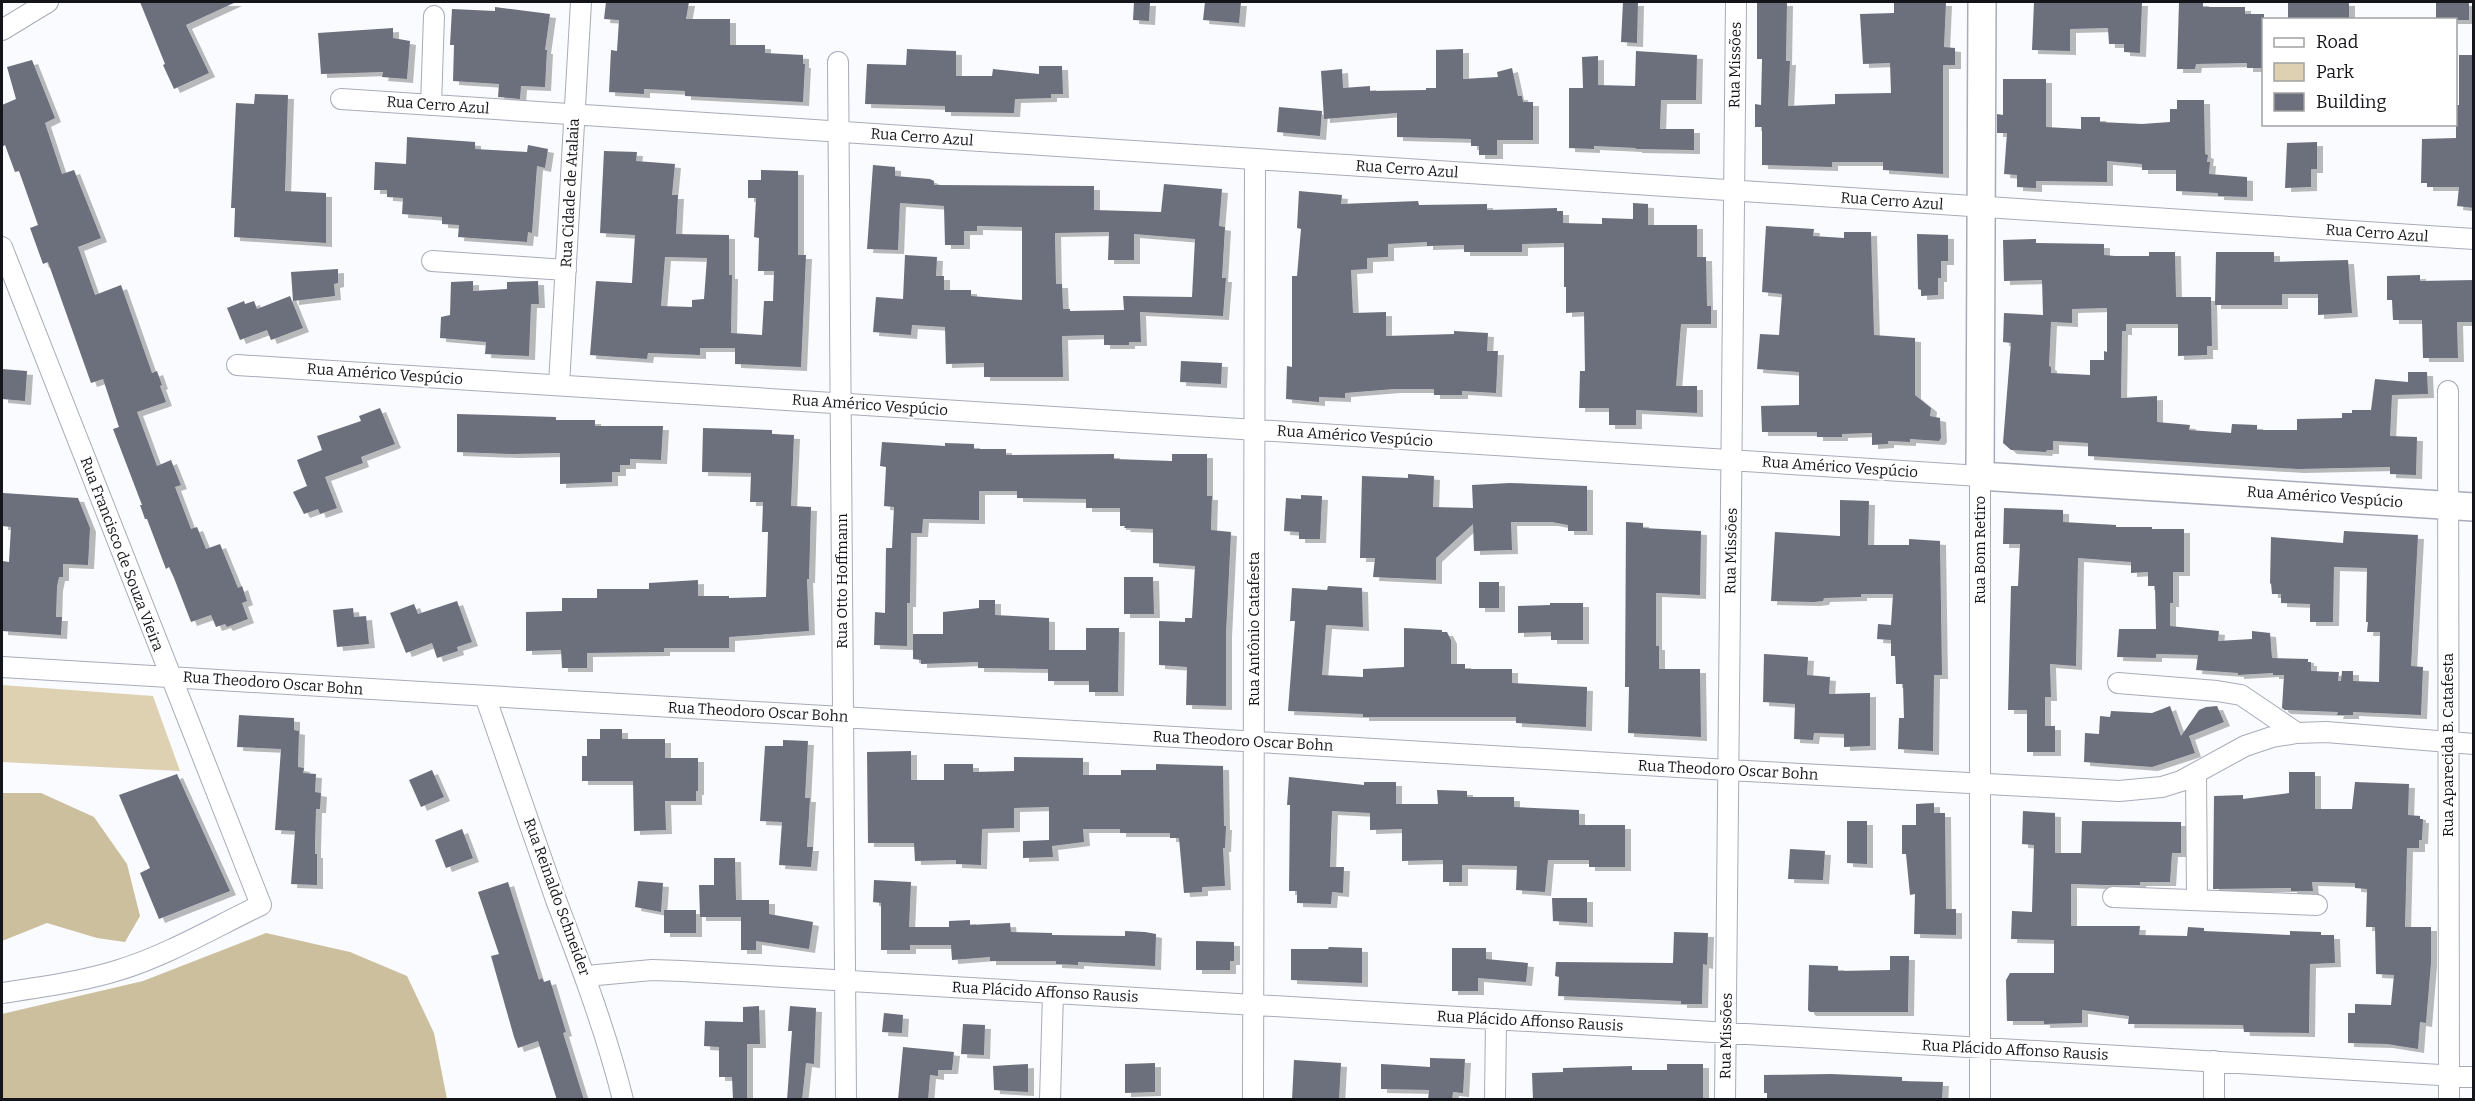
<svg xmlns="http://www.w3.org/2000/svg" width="2475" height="1101" font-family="Bitter,serif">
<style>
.green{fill:#ddd1b2}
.forest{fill:#ccbf9d}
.building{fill:#6c6f7c;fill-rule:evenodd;filter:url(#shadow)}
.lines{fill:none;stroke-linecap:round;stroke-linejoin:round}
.street-casing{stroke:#a8abb9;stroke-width:22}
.secondary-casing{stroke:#a8abb9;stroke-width:30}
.street{stroke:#fff;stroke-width:20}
.secondary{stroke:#fff;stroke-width:27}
.labels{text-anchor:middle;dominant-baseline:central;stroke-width:4.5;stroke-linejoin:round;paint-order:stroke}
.street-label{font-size:15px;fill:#14151a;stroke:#fff}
</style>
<defs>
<filter id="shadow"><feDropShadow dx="6" dy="4" stdDeviation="0" flood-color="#0004"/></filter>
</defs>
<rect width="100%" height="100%" fill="#fafbfe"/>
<!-- green -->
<path class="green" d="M2,685l151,11 27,75 -178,-9z"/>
<!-- forest -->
<path class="forest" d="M2,793h39l53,24 33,47 13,52 -15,26 -28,-4 -50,-15 -45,18z
M266,933l84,19 57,24 27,57 13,66h-445v-85l141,-33z"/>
<!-- building -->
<path class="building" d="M140,2h96l-50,23 23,48 -35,16 -11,-24 2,-1z
M606,2h83l-3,17h44v26h35v8l38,2v9h2l-2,38 -118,-6v-5l-41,-2v5l-35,-2 2,-42 6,1 2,-31 -15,-1z
M1134,2h16l-1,19 -16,-1z
M1205,2h36l-2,21 -36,-3z
M1623,2h15l-1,41 -16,-1z
M1757,2h30l-1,59h4l-2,45 47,-2v-10l56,-1 -1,-30 -27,1 -3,-50 34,-1v-11h52l-2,45 11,1v17h-12v109l-60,-4v-8h-51v5l-70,-2v-38h-7v-23l6,1 1,-46h-5z
M2034,2h108l-2,51 -16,-1v-8h-15l-1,-16 -38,1v22l-38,-1z
M2179,2h24v5h42v7h19v54h-17v-5l-51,1 -1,5h-18z
M2288,2h61v18h-61z
M2436,2h33v18h-33z
M495,7l55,7 -5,36h2l-2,37 -24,-1 -1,13 -22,-2 1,-13 -46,-3 1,-36h-4l2,-36 43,2z
M393,28v10l17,3 -3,38 -25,-2 1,-5 -62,2 -3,-41z
M907,49l49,2v25h36l1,-7 46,5v-8h23l1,28h-12v4l-36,1 -1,14 -69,-1v-6l-80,-2 2,-40 39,1z
M1463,49v30l35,-2 -1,-5 15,-4 6,28h4l1,6h10v38h-36v15h-18v-9h-8v-7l-74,-2v-24l-73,6 -3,-48 21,-2 1,19 27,-2v5l56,-1v-2h10v-38z
M1636,51l61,4 -1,45h-35l-1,29h34v21l-58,-1v-1l-42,-2v3l-25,-1v-60h14l-1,-31 16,-1v29l37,1z
M2459,55h15v153l-17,-2 2,-19h-32v-4h-6l1,-44 34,-1v-33h3z
M32,60l23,58 -10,5 17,51 12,-4 27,68 -23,9 17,48 26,-10 31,88 5,-2 5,14 -2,1 6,16 -29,10 20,54 14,-6 10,25 -6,2 16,42 6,-2 9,22 14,-5 18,44 4,-2 5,15 -5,2 6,16 -21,8 -2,-3 -9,3 -5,-12 -20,7 -17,-44 -5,-11 -3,2 -19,-50h-2l-5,-14h2l-29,-76 6,-2 -16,-48 -12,4 -43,-121 -5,2 -13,-36 8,-3 -19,-54 -4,1 -10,-27 -3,2v-42l14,-6 -9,-32z
M2003,79h43v48l35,2v-12h19v5l42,2 28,-2v-13h7v-9h27l1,54 3,1 -1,7h3l-1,12 38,3v20l-29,-1v-3l-42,-2v-21h-34v-6l-35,-3v21l-71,-1v7l-19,-1v-12l-13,-1 3,-41h-10v-19l6,1z
M255,94l33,1 -3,96 41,2v50l-92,-6 1,-29h-4l5,-105 18,1z
M1279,107l43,4 -2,25 -43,-4z
M407,137l68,5v7l52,3 1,-7 20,4 -3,19 -8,-2 -5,67 -4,-1 -1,10 -69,-5 1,-12 -17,-1v-7l-40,-3 1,-16 -16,-1v-7h-13l1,-28 31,2z
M2317,142v27h-6v18l-26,1 2,-45z
M604,151l33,1 -1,9 39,3 -3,31h6l-2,39 53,1v40h3l-1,58 31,2 2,-34h9l1,-30h-16l1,-33 -5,-1 2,-39h-8v-18h13v-10l37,1v84h8l-5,112 -66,-3v-16h-35v7l-52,-2 -1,6 -57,-4 6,-74 36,2 3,-48 -35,-2zM665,257l42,1 -3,41 -12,1v7l-31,-1z
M873,165l22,2v9l35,3 4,2v4l160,1v24l67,2 3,-28 58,5 -3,37 6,1 -3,51h4l-3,38 -83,-4 1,30h-12v3h-25v-10l-42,1 1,41h-79v-14l-38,1 -1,-37 -33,-2 -1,10 -38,-3 3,-35 27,2 2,-44 32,2 -1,19h8v14h27v6l51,4v-73l-45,-1v5h-13v14h-19l-1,-39 -44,-3 -2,47 -31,-1zM1109,232l-1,28h26v-26l61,5 -3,58 -69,-1 1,14 -54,1v-2h-7l-1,-25h-6l-1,-51z
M1299,191l43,4 -1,9 77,-3 1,4 68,-1v6l70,-2v3h6v12l39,1v-6l31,1v-16l15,1v21h49v32h9l1,49h4v18h-30l-5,62h21v27l-61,-3v15h-27v-17h-30l1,-37h5l-1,-59 -18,1v-26h-2v-44l-42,1v8h-58v-7l-37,1v-4l-39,2v13l-21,1v11l-16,1 2,43 33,-1v24l68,-2v-3l34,2 -1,18h11l-2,42 -34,-2v4h-28v-6h-40l-49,4v5l-26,-1v5l-33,-3 1,-33 5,1v-91h5l4,-47 -4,-1z
M1766,226l48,3 -1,7 31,2v-6h27l3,103 41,3v57l16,13 -1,8 10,2 1,20 -2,3 -29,-2v3l-22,-1v3l-16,1v-12l-30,1v3h-25v-5h-55l-1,-26 38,-1v-33l-42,-3 3,-35 19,1 3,-41 -20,-2z
M1917,234l31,1v26h-7v17h-3v17l-17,1v-6l-3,-1z
M2036,239v4l68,1v11l11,1h34v-4h26l1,45h35l1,49h-5v9l-29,1v-32h-52v7h-4l-1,67 36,-2v26l33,3 -1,5 42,3 1,-9 25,1v5h40v-11l45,-1v-5h10v-3h19l4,-31 33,3v-10h19l1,22 -36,1 -2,41 27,1 -1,38 -26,-1v-7l-92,2 -210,-13v-13l-35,-2v9h-6l-1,2 -35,-2 -8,-7 8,-100 -8,-1 1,-29 39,2 -1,-35 -38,1 -1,-41zM2107,308v44l-3,-1v9h-14v15l-39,-2v-6l-2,-1 2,-44 21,1v-14z
M2216,252h58v10l74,-2 4,53 -34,2v-21h-36v11h-67z
M338,269v14l-4,1 1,12 -42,5 -2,-29z
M2420,275v6l54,-1v42h-17l1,36h-35l-1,-38h-29l-1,-20h-5v-24z
M473,281v10l34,-2v-7l31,-1 1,23h-8l-2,52 -44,-2 1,-12 -46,-4 1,-21 9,-2 1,-33z
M290,296l13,32 -32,12 -4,-10 -27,10 -13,-32 17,-7 1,3 9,-3 3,8z
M1181,361l41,2 -1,21 -41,-2z
M2,369l25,2 -2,30 -23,-2z
M380,408l15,36 -34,13 2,6 -38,14 12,31 -17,6 -2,-5 -14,5 -11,-22 14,-6 -10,-26 25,-10 -5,-14 44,-15 -2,-5z
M457,414l99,3v3h39v6h68l-2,34 -31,-1v6h-10v7h-8v10l-52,2v-31l-47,1 -56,-2z
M703,428l69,2v4l22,1 -3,71 20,1 -2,72h-2l2,52 -80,6v11h-65v4l-77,1v15h-25l-1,-18 -35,1v-39l36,-1v-13h35v-9h52v-6l49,-3v16h31v2l37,-1 2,-65h-6l1,-30h-13l1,-29 -49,-1z
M882,442l63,4v-3l29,1v5h32v6l108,-1v5l58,2v-7h35v42h5l-1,34 20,2 -5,101v73l-40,-1 1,-38 -28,-2v-44l26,1v-4h7l3,-52 -42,-3v-34l-29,-1 1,-2h-5v-18h-34v-9l-69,-1v-7h-38v29l-56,-1 -1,14h-11l-1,70h-3v43l-33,-1 1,-33 10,1 1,-65h6l2,-41 -10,-1 2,-39 -6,-1z
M1408,474l26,2 -1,31 40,1 -1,-23 38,-2 77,3v45h-19v-6l-16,-3h-41l1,28 -38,1 -1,-27 -37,34v22l-63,-3 2,-19h-15l2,-82 46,2z
M3,493l75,5 12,30 -2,37 -25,-1v13h-4l-2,10 -1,30h6l-1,18 -59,-4v-70l7,1 2,-35 -9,-1z
M1301,495l21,1 -2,43h-21v-7l-15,-1 2,-33 15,1z
M1840,500l29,1 -1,44h41v-6l31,2 2,134h-8l-1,76 -35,-2 1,-31h5l-1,-34h-7l-1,-28h-4v-16l-14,-1 1,-15 13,1 2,-31h-32v3l-37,1 -1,3 -9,1 -43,-1 4,-69 65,4z
M2004,508l59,2v12l53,3v2h36v2h32v43h-11v31h-3v23l49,5 -1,10 34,-2v-8l18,2 2,25 36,1v3h3v9l28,1 -1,9h3l1,-10h11v10l26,1 1,-50h-13l1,-10h-2l1,-54 -33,-1 -1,55h-23v-18l-29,-1v-9h-9l-1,-11 -1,1 1,-47 72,6 1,-12 74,4 -7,131 12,1 -2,48 -68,-3v3h-16l1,-3 -53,-2 -3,-2 2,-33h-11v-2l-35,2v-2l-42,-3 2,-15 -42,-1v4l-39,-1 2,-28h37l-1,-43h-7v-14l-17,1v-11l-53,-4 -2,108 -26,-2 1,33h-6v29h10v26h-28v-42h-19l3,-124h7l2,-42h-17z
M1626,522l17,1v5l58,3 -1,64 -44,-2v53h3v23h41l1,68 -73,-4 1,-46h-4z
M1124,577h29l1,37h-30z
M1479,582h20v26h-20z
M1328,586l34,2 1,39 -37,-2 -4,50 41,2v-8l41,-2v-39l38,2v2h5l4,8v24h14v5h47v14l75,4 -1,40 -70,-4v-6h-153v-3l-75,-3 7,-90h-5l2,-33 35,2z
M979,600h16v15l54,3v32h37v-22h33l-1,64h-29v-11h-41v-12l-70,-1v-6l-57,2v-4l-8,-1v-25h30v-22l36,-4z
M457,601l15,41 -15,5 1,4 -21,7 -5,-15 -26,10 -16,-40 24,-9 4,10z
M1550,603h33v37h-32v-8l-33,1v-27l32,-1z
M353,608l1,9 12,-1 3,28 -32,3 -4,-37z
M1764,654l44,3 -1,18 23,2 -1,17 41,-1v53l-26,1v-13l-30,-1 -1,7 -19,-1 1,-35 -32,-2z
M2170,706l11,30 18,-26 7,-3 11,-1 7,16 -35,14 6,17 -43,14 -68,-5 1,-29 14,1 1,-18 10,1 1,-6 41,2z
M239,715l55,3v12l5,1 -1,36 6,1 -1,5 13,1 -1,18 6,1 -1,16h-4l-1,36v9h2v31l-26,-1 4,-53 -20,-1 6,-81 -44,-2z
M600,729h22v10h43v19h33v33h-2v10h-31l1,29 -32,1 -1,-50h-51v-25h5v-17h13z
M783,740l25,1 -3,57h5l-3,49h6l-2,20 -32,-2 3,-43 -22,-1 5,-75h18z
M911,751v29h33v-16h29v8l41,-1v-14l69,1v17h38v-5h35v-6l67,2 1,60h2l-1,22h-2l2,38 -23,1v5l-18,1 -5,-55h-9v-5h-50v-4h-37l1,13 -32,4 1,11 -30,1v-17l26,-1v-33l-35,1v20l-32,1 -1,36 -25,-1v-4l-41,1 -1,-18h-46l-1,-91z
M432,770l12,27 -23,10 -12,-27z
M2289,772h26v37h37l3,-27 54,2 -1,31 12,1v3h3l-1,21h-3v8h-12l-2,79h26v36l-5,60 -6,-1 -2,27 -31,-5 -39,-1v-30h7v-9l36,1 3,-30 -18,-1 -1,-47h-9l1,-38 -12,-1v-5l-43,-1 1,9h-22v-3l-78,1 1,-93 29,-1v4l46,-6z
M177,774l53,117 -71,28 -19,-46 10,-5 -31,-73z
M1289,777l75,8v-3h32v22h42l-1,-14 30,1v6h47v10l65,3v15h46v42h-36v-7h-41l-3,32 -29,-2 1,-24 -55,-1v17h-19v-22l-41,1v-32l-32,1v-17l-38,-2 -2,56h14l-1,26 -11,-1 -1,12 -34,-1v-12h-8l1,-86h-3z
M1934,803v10h11l1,96h10v26l-42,-1 1,-40 -5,1 -4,-41h-4v-29h14v-21z
M2023,811l32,2v40h26l1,-32 99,1v31h-9l-2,29h-30v3h-36l-33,-1v42h69l-1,9 48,1 1,-9 16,1v3l44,2 42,2v-4l31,1v3h13l1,28 -25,1 -1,69 -65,-1 -1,-7 -115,-1 1,-8 -47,-6v13l-38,1v-3h-37l-1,-41 4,-7h44v-33l-43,-1 1,-28 20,1 2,-67 -12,-1z
M1847,821h20v43l-20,-1z
M462,829l11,29 -27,10 -11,-28z
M1790,849l35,2 -2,29 -35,-1z
M714,858h21l1,42h33v14l44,8 -4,27 -53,-8v9h-15v-33h-41l-1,-32h15z
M874,880l37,2 -2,45h40v-6l21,-1v5l40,-2 1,9 41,1v2l73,1v-5l20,1 11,2 -1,32 -77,-4v3l-22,-1v-3h-66v-4l-38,3 -1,-15h-41v5h-29v-47l-8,-1z
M638,881l25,2 -2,29 -26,-5z
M508,882l31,98 3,-2 2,4 6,-2 16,52 -3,1 21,67h-27l-19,-59 -20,7 -4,-11 -23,-81 8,-2 -21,-62z
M1552,898h35v25l-34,-2z
M664,910h32v23h-32z
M1674,932l34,1 -1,32 -4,-1 -1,40h-21v-3l-123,-5 1,-19 -4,-1 1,-14 117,1z
M1196,941l38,1v19h-4v9h-34z
M1329,947l33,1v35l-71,-3v-31h37z
M1452,948h34v11l42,4 -2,19 -48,-4v13h-26z
M1890,956h19l-1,56h-98l-2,-2 1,-45 29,1v5l52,-1z
M759,1006l1,38h-13v56h-14l-1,-23h-13v-30l-15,-1 1,-25 38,1v-15z
M790,1006l26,2 -2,56 -8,-1 -4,37h-15l5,-69h-4z
M884,1013l19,2 -1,18 -20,-1z
M963,1024l22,1 -1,30 -23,-1z
M903,1047l51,5 -2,18h-14v6l-8,-1 -2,25h-30z
M1430,1058l35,1 -2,34 -10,-1 -1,8h-24l1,-10 -48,-1v-25l49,3z
M1294,1060l47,3 -2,37h-47z
M1155,1063v29l-30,1v-29z
M1028,1064v28l-34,-2 -1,-24z
M1667,1064h36v36h-170l-1,-27 31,-1v-4l35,-1 34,-1v4h35z
M1831,1074l71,3v4l41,1 -1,18h-175v-7h-3v-18z"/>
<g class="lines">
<defs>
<path id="street" d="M2,30l46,-28
M838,62l8,1038
M341,99l2133,140
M431,105l3,-89
M2,247l259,658c-46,22 -93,50 -142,65 -38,12 -78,17 -117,23
M432,261l134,9
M237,365l1743,111v624
M559,385l22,-383
M2448,391l1,709
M2,667l1726,103 391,21 43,-4 19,-6 64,-35 27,-9 25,-4 29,-1 148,12
M2118,683l99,8 24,4 56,38
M485,696c24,68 47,136 71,204 25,66 50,131 67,200
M2196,773l1,127
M2113,897l204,8
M586,976l66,-6 30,1 1792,106
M1050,1100l3,-107
M1253,1100l2,-941
M1495,1100l1,-81
M1725,1100l11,-1098
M2214,1100v-39"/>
<path id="secondary" d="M1982,2l-2,474 494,31"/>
</defs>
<!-- street casing -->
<use href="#street" class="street-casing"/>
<!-- secondary casing -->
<use href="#secondary" class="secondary-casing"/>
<!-- street -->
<use href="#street" class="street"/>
<!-- secondary -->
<use href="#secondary" class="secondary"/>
</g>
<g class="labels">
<!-- street labels -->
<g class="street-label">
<text transform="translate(1735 65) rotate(-89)">Rua Missões</text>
<text transform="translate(438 105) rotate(4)">Rua Cerro Azul</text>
<text transform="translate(922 137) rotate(4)">Rua Cerro Azul</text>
<text transform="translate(1407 169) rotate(4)">Rua Cerro Azul</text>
<text transform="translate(570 193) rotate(-87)">Rua Cidade de Atalaia</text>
<text transform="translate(1892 201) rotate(4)">Rua Cerro Azul</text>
<text transform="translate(2377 233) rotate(4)">Rua Cerro Azul</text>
<text transform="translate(385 374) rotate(4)">Rua Américo Vespúcio</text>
<text transform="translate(870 405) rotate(4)">Rua Américo Vespúcio</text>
<text transform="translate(1355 436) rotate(4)">Rua Américo Vespúcio</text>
<text transform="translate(1840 467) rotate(4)">Rua Américo Vespúcio</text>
<text transform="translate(2325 497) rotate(4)">Rua Américo Vespúcio</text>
<text transform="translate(1980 550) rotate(-90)">Rua Bom Retiro</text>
<text transform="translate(1731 551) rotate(-89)">Rua Missões</text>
<text transform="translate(122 554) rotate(69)">Rua Francisco de Souza Vieira</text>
<text transform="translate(842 581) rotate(-90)">Rua Otto Hoffmann</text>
<text transform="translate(1254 629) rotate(-90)">Rua Antônio Catafesta</text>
<text transform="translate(273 683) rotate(4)">Rua Theodoro Oscar Bohn</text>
<text transform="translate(758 712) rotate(3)">Rua Theodoro Oscar Bohn</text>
<text transform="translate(1243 741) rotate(3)">Rua Theodoro Oscar Bohn</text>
<text transform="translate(2448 745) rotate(-90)">Rua Aparecida B. Catafesta</text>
<text transform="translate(1728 770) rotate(3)">Rua Theodoro Oscar Bohn</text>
<text transform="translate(557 897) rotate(70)">Rua Reinaldo Schneider</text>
<text transform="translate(1045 992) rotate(3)">Rua Plácido Affonso Rausis</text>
<text transform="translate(1530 1021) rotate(3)">Rua Plácido Affonso Rausis</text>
<text transform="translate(1726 1036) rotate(-89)">Rua Missões</text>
<text transform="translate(2015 1050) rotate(3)">Rua Plácido Affonso Rausis</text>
</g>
</g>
<!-- border -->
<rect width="2475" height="1101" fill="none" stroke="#14151a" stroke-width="6"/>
<!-- legend -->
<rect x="2262" y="18" width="195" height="108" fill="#ffffff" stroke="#a1a1a3" stroke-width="1.5"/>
<rect x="2274" y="38" width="30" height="9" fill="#ffffff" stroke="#a1a1a3" stroke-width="1.5"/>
<text x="2316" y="48" font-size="18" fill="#14151a">Road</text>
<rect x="2274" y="63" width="30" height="18" fill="#ddd1b2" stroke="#a1a1a3" stroke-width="1.5"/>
<text x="2316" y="78" font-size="18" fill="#14151a">Park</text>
<rect x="2274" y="93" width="30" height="18" fill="#6c6f7c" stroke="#a1a1a3" stroke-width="1.5"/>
<text x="2316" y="108" font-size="18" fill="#14151a">Building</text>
</svg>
